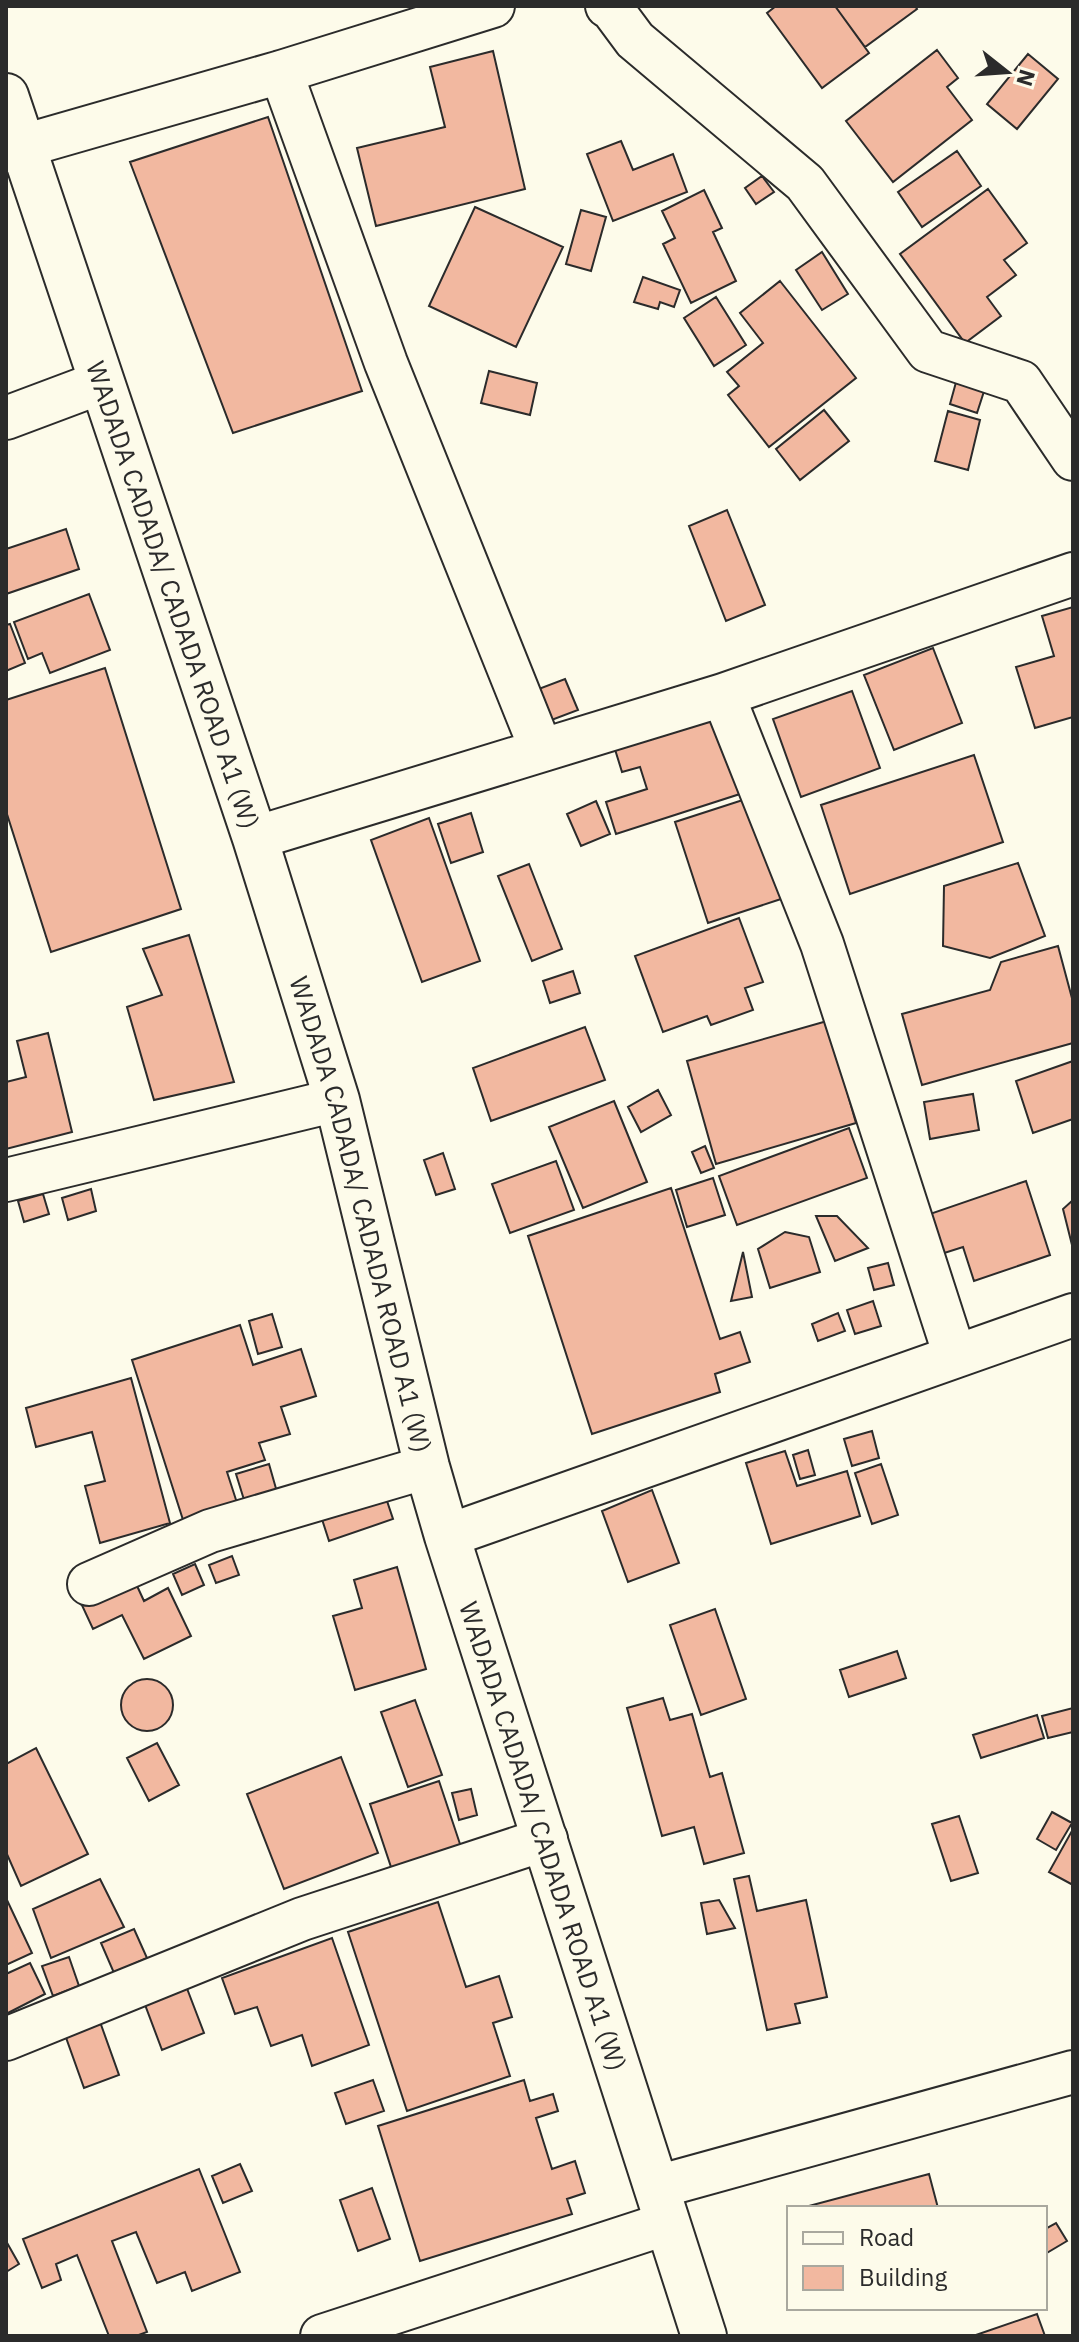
<svg xmlns="http://www.w3.org/2000/svg" width="1079" height="2342" font-family="'IBM Plex Sans',sans-serif">
<style>
.building{fill:#f2b8a0;stroke:#2b2b2b;stroke-width:2}
.lines{fill:none;stroke-linecap:round;stroke-linejoin:round}
.street-casing{stroke:#2b2b2b;stroke-width:46}
.primary-casing{stroke:#2b2b2b;stroke-width:48}
.street{stroke:#fdfbea;stroke-width:42}
.primary{stroke:#fdfbea;stroke-width:44}
.labels{text-anchor:middle;dominant-baseline:central;stroke-width:6;stroke-linejoin:round;paint-order:stroke}
.street-label{font-size:26px;fill:#2b2b2b;stroke:#fdfbea}
</style>
<rect width="100%" height="100%" fill="#fdfbea"/>
<!-- building -->
<path class="building" d="M776,6h59l34,47 -47,35 -55,-75z
M835,6h80l2,3 -52,38z
M937,50l21,28 -11,9 25,33 -79,62 -47,-61z
M493,51l32,138 -149,37 -19,-78 88,-21 -15,-60z
M1028,54l30,25 -41,50 -30,-25z
M268,117l94,274 -129,42 -103,-271z
M621,141l12,29 40,-16 14,38 -74,29 -26,-67z
M957,151l24,35 -59,41 -24,-35z
M762,176l12,16 -18,12 -11,-16z
M988,189l39,54 -23,17 12,15 -29,22 14,19 -36,27 -65,-89z
M704,190l18,38 -9,4 23,49 -45,22 -28,-59 12,-6 -13,-27z
M475,207l88,40 -47,100 -87,-41z
M581,210l25,7 -15,54 -25,-7z
M822,252l26,42 -26,16 -26,-40z
M643,277l37,13 -6,17 -14,-5 -2,7 -24,-7z
M780,281l76,97 -87,69 -41,-52 11,-9 -12,-14 36,-29 -23,-30z
M716,297l30,48 -32,21 -30,-48z
M489,371l48,12 -7,32 -49,-12z
M958,375l28,10 -9,28 -27,-9z
M824,410l25,31 -49,39 -24,-31z
M948,411l32,9 -12,50 -33,-9z
M727,510l38,95 -39,16 -37,-95z
M66,529l13,40 -73,25v-45z
M89,594l21,56 -60,23 -8,-20 -14,6 -14,-37z
M1073,607v110l-38,11 -19,-61 38,-11 -12,-40z
M10,624l15,39 -19,8v-46z
M933,648l29,75 -68,27 -30,-75z
M105,668l76,241 -130,43 -45,-141v-111z
M565,679l13,31 -37,14 -13,-31z
M852,691l28,77 -79,29 -28,-78z
M716,710l27,83 -127,41 -10,-32 41,-13 -7,-22 -18,5 -9,-29z
M974,755l29,87 -153,52 -29,-89z
M752,797l32,101 -76,25 -33,-101z
M596,801l14,33 -29,12 -14,-32z
M471,813l12,39 -32,11 -13,-39z
M429,818l51,143 -58,21 -51,-142z
M1018,863l27,73 -55,22 -47,-12 1,-60z
M529,864l33,85 -30,12 -34,-85z
M739,918l24,64 -18,6 8,22 -42,15 -4,-9 -44,16 -28,-76z
M189,935l45,147 -80,18 -27,-93 35,-12 -19,-46z
M1058,946l15,56v41l-151,42 -20,-71 88,-24 11,-28z
M573,971l7,22 -30,10 -7,-22z
M827,1021l29,102 -140,41 -29,-103z
M585,1027l20,53 -114,41 -18,-53z
M48,1033l24,99 -66,17v-67l20,-5 -9,-36z
M1073,1061v58l-40,14 -17,-52z
M658,1090l13,25 -30,17 -13,-25z
M973,1094l6,36 -49,9 -6,-37z
M614,1101l33,81 -64,26 -34,-81z
M849,1128l18,50 -130,47 -18,-49z
M705,1146l9,22 -13,5 -9,-21z
M443,1153l12,36 -19,6 -12,-35z
M556,1161l18,49 -64,23 -18,-49z
M713,1178l12,37 -38,12 -11,-37z
M1026,1181l24,74 -76,26 -11,-34 -25,8 -14,-39z
M671,1188l49,151 20,-7 10,30 -35,12 5,18 -128,42 -64,-198z
M91,1189l5,22 -28,9 -6,-22z
M43,1194l6,20 -25,8 -6,-21z
M1073,1200v49l-10,-40z
M816,1216h21l31,32 -33,13z
M785,1232l24,5 11,35 -50,16 -12,-39z
M743,1252l9,45 -21,4z
M888,1263l6,22 -20,5 -6,-22z
M873,1301l8,25 -26,8 -8,-24z
M838,1313l7,18 -27,10 -6,-17z
M272,1314l10,33 -24,7 -9,-33z
M240,1325l13,40 48,-16 15,47 -35,11 9,27 -31,9 6,17 -38,12 11,34 -54,17 -52,-163z
M131,1378l39,145 -70,20 -15,-57 20,-5 -13,-49 -56,15 -10,-39z
M872,1431l7,27 -27,8 -8,-27z
M808,1450l7,25 -15,4 -7,-24z
M785,1451l12,35 50,-15 13,45 -89,28 -25,-81z
M269,1464l8,28 -32,11 -9,-29z
M881,1464l17,51 -26,9 -17,-51z
M652,1490l27,73 -51,19 -26,-71z
M384,1492l9,27 -64,22 -9,-28z
M232,1556l7,19 -23,8 -7,-18z
M195,1564l9,21 -22,10 -9,-21z
M397,1567l29,102 -71,21 -22,-74 29,-8 -8,-28z
M132,1575l12,26 24,-13 23,48 -47,23 -22,-44 -29,14 -13,-28z
M715,1609l31,90 -45,16 -31,-90z
M897,1651l9,27 -57,19 -9,-27z
M121 1705a26 26 0 1 1 52 0a26 26 0 1 1-52 0Z
M663,1698l7,22 22,-6 18,63 12,-4 22,80 -40,11 -10,-37 -32,9 -35,-128z
M415,1700l27,75 -34,12 -27,-75z
M1073,1708v24l-25,6 -6,-22z
M1037,1715l7,23 -63,20 -8,-23z
M157,1743l22,42 -30,16 -22,-43z
M36,1748l52,106 -67,32 -15,-34v-88z
M341,1757l37,96 -94,36 -37,-95z
M439,1781l22,66 -69,23 -22,-66z
M471,1789l6,26 -18,5 -7,-27z
M1052,1812l20,11 -16,27 -19,-11z
M959,1816l19,57 -27,8 -19,-57z
M1073,1829v56l-24,-13z
M749,1876l8,35 49,-11 21,97 -32,7 5,19 -33,7 -33,-151z
M100,1879l24,48 -73,31 -18,-49z
M6,1898l26,55 -26,12z
M719,1900l16,28 -28,6 -6,-31z
M438,1902l28,85 33,-11 13,41 -19,6 17,53 -103,35 -59,-179z
M134,1929l13,29 -33,15 -13,-30z
M332,1938l37,107 -57,21 -10,-31 -31,11 -14,-39 -22,7 -13,-36z
M69,1957l10,29 -26,10 -11,-30z
M30,1963l15,31 -39,20v-40z
M183,1978l21,55 -42,17 -21,-56z
M99,2019l20,56 -35,13 -20,-56z
M373,2080l11,31 -38,13 -11,-31z
M524,2080l6,21 23,-7 5,17 -22,7 16,51 23,-8 10,32 -18,6 5,15 -152,47 -42,-135z
M240,2164l12,27 -29,12 -11,-27z
M199,2169l41,103 -48,19 -7,-19 -28,11 -21,-51 -24,9 35,91 -11,4h-27l-32,-81 -21,9 5,16 -19,8 -19,-49z
M929,2174l9,34h-133v-1z
M372,2188l18,51 -32,12 -18,-51z
M1056,2223l11,18 -22,13v-25z
M6,2241l13,23 -13,8z
M1037,2314l8,22h-72z"/>
<g class="lines">
<defs>
<path id="street" d="M607,6l5,3 23,31 170,143 123,168 93,31 52,77
M281,72l105,291 155,386
M6,151l275,-79 212,-66
M6,418l96,-36
M723,695l99,249 133,412
M255,838l468,-143 350,-121
M6,1180l331,-80
M447,1536l626,-221
M89,1584l121,-53 217,-64
M6,2039l296,-120 244,-80
M657,2187l416,-115
M322,2336l346,-113"/>
<g id="primary">
<path id="s1" d="M6,96l249,742 82,262 90,367 20,69 257,800"/>
</g>
</defs>
<!-- street casing -->
<use href="#street" class="street-casing"/>
<!-- primary casing -->
<use href="#primary" class="primary-casing"/>
<!-- street -->
<use href="#street" class="street"/>
<!-- primary -->
<use href="#primary" class="primary"/>
</g>
<g class="labels">
<!-- street labels -->
<g class="street-label">
<text stroke="none"><textPath href="#s1" startOffset="526">WADADA CADADA/ CADADA ROAD A1 (W)</textPath></text>
<text stroke="none"><textPath href="#s1" startOffset="1174">WADADA CADADA/ CADADA ROAD A1 (W)</textPath></text>
<text stroke="none"><textPath href="#s1" startOffset="1822">WADADA CADADA/ CADADA ROAD A1 (W)</textPath></text>
</g>
</g>
<!-- border -->
<rect width="1079" height="2342" fill="none" stroke="#2b2b2b" stroke-width="16"/>
<!-- legend -->
<rect x="787" y="2206" width="260" height="104" fill="#fdfbea" stroke="#a9a89e" stroke-width="2"/>
<rect x="803" y="2232" width="40" height="12" fill="#fdfbea" stroke="#a9a89e" stroke-width="2"/>
<text x="859" y="2246" font-size="24" fill="#2b2b2b">Road</text>
<rect x="803" y="2266" width="40" height="24" fill="#f2b8a0" stroke="#a9a89e" stroke-width="2"/>
<text x="859" y="2286" font-size="24" fill="#2b2b2b">Building</text>
<!-- north arrow -->
<g transform="translate(1007 72) rotate(107)" stroke="#fdfbea" stroke-width="6" paint-order="stroke">
<path d="M0-6L14 30L0 20L-14 30Z" fill="#2b2b2b"/>
<text y="-12" font-size="22" font-weight="bold" text-anchor="middle" fill="#2b2b2b">N</text>
</g>
</svg>
